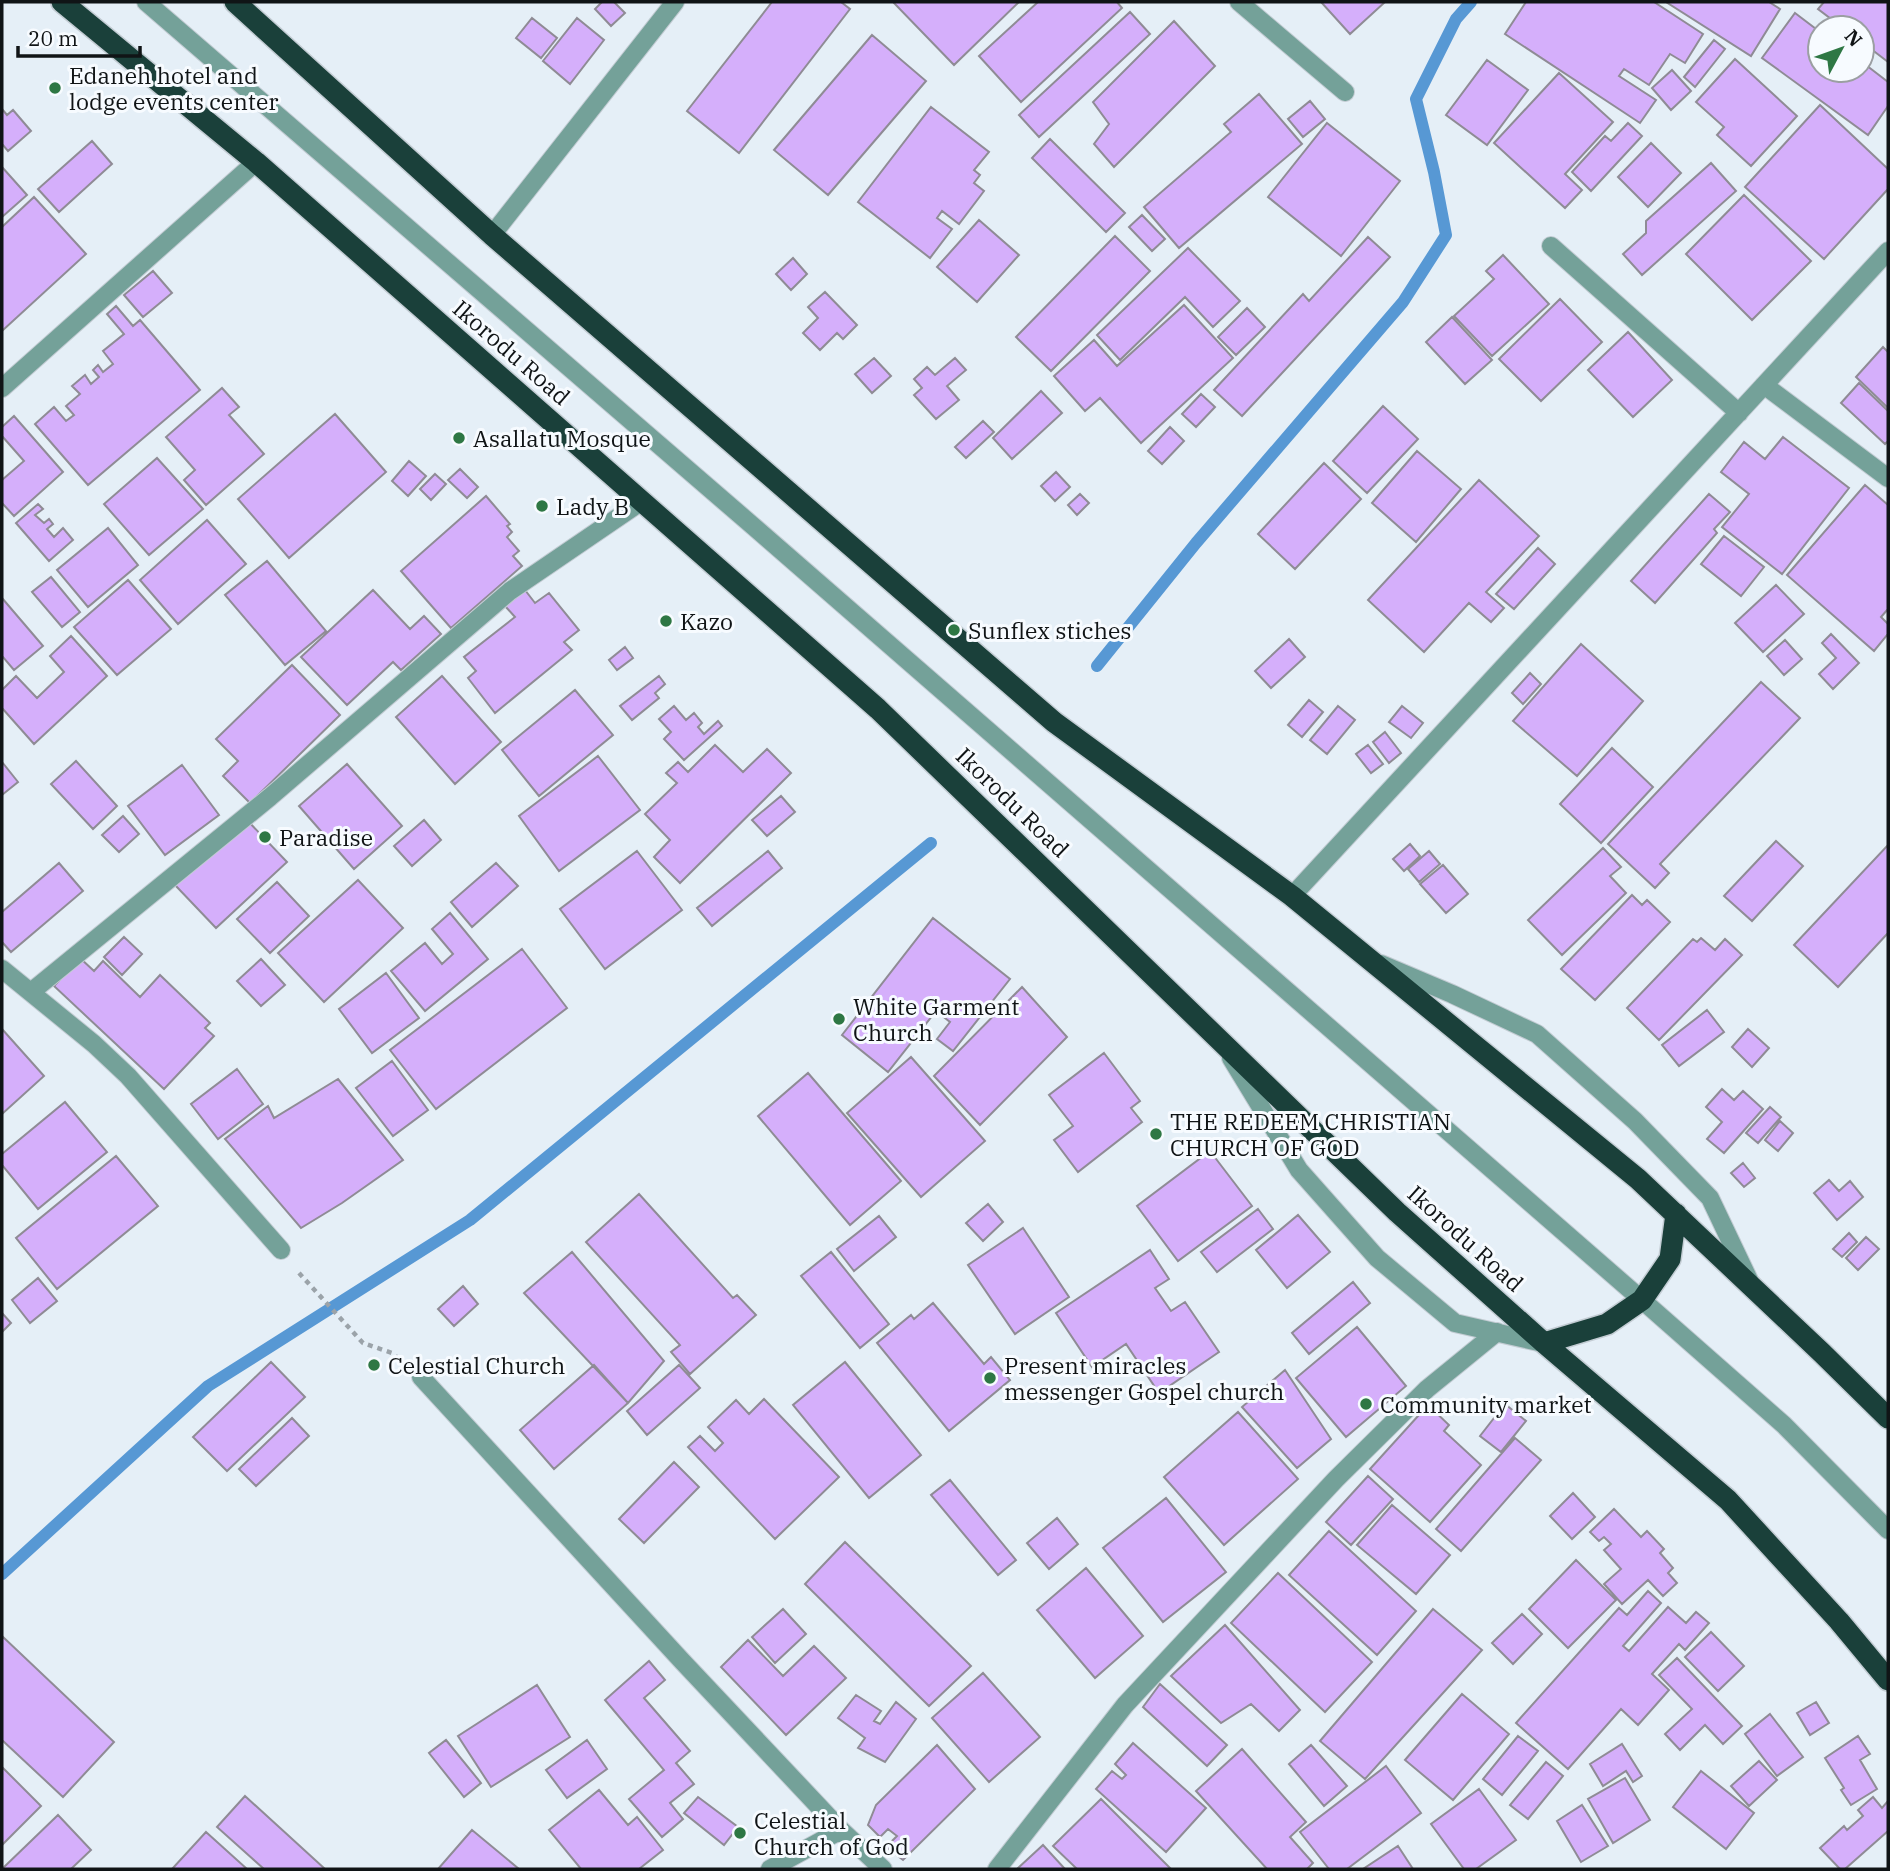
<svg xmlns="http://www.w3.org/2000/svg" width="1890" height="1871" font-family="'IBM Plex Serif',serif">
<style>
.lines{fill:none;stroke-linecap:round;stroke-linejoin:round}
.stream{stroke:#5798d4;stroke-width:12}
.building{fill:#d5affb;stroke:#8f8b95;stroke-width:2}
.minor-casing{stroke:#c3ccd3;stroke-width:20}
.highway-casing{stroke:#c3ccd3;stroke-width:24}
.path{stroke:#9ba3a9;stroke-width:4.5;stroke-dasharray:5 5;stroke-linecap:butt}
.minor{stroke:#74a199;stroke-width:18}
.highway{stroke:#1a403a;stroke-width:21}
.poi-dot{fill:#2e7744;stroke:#f7fbff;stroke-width:2.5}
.labels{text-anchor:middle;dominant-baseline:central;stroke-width:6;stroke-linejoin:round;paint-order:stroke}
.poi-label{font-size:23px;fill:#101416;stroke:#f7fbff;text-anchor:start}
.street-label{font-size:23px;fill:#101416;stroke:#f7fbff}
</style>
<rect width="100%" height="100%" fill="#e5eff7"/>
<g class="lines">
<!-- stream -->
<path class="stream" d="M1097,666l99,-123 207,-241 43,-67 -12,-63 -18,-73 40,-80 15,-17
M2,1574l206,-188 262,-166 461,-377"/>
</g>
<!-- building -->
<path class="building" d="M602,2h12l11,11 -14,13 -16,-17z
M772,2h69l9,7 -111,144 -52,-42z
M893,2h126l-65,63z
M1038,2h79l5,6 -101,94 -42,-46z
M1321,2h64l-35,32z
M1526,2h128l49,32 -18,29 -15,-9 -21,31 -25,-16 -5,7 37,24 -16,23 -135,-89z
M1666,2h103l11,7 -29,47z
M1824,2h64v60l-26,-20v-14h-19l-25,-19z
M1130,12l20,22 -111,103 -20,-22z
M1795,13l25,19v38h42v-8l26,20v24l-20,29 -106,-77z
M532,18l25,20 -16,20 -25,-20z
M577,18l27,22 -34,44 -27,-23z
M1174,21l41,45 -101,101 -20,-23 15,-20 -16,-22z
M872,35l54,46 -98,114 -54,-45z
M1714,40l11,9 -30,38 -11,-10z
M1735,59l62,57 -46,50 -34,-31 7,-8 -28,-25z
M1487,60l41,30 -41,55 -41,-30z
M1672,70l19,21 -20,19 -19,-22z
M1559,73l54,49 -48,52 17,16 -17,18 -71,-65z
M1259,94l43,50 -123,104 -35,-41 87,-75 -7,-8z
M1310,101l15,18 -22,18 -15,-18z
M1820,105l68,64v20l-64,70 -79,-72z
M931,107l58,45 -15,18 6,5 -6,8 10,8 -25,33 -17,-13 -5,7 15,11 -22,29 -72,-56z
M2,109l5,6 6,-5 18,21 -23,20 -6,-7z
M1327,123l73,58 -59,75 -73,-59z
M1628,123l14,13 -51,55 -19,-19 33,-36 6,5z
M1050,139l75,74 -19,19 -74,-74z
M92,141l20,23 -53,48 -21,-23z
M1651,143l30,30 -33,34 -30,-30z
M1711,163l25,28 -94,84 -19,-21 23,-21v-12z
M2,167l25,28 -25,22z
M1744,195l67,66 -59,59 -66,-66z
M34,197l52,57 -84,77v-104z
M1142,215l23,24 -13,12 -23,-24z
M979,220l40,35 -42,47 -40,-35z
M1115,236l35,35 -99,100 -35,-34z
M1368,237l22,20 -148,159 -28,-26 89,-96 6,7z
M1188,248l52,53 -27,26 -28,-30 -65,63 -23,-25z
M1503,255l46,49 -57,52 -38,-40 40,-37 -8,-8z
M793,258l14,16 -16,16 -15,-16z
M153,271l19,22 -29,24 -19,-22z
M825,292l32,33 -14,14 -6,-6 -17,17 -17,-17 15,-15 -10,-11z
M1560,299l42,43 -61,59 -42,-42z
M1184,305l49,53 -92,85 -41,-45 -15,13 -31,-35 40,-36 23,26z
M116,306l17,20 7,-6 60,70 -112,95 -53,-61 19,-17 12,14 8,-6 -8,-9 14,-12 -8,-8 13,-11 6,9 8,-7 -6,-7 5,-5 5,7 10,-8 -10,-13 21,-17 -17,-20z
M1247,308l18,19 -29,28 -18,-18z
M1452,317l40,43 -27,24 -39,-42z
M1628,332l44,48 -39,37 -45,-47z
M1883,347l5,5v56l-32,-31z
M874,358l17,18 -19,17 -17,-19z
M955,358l11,12 -19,16 12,14 -23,19 -22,-24 8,-7 -8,-9 13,-12 8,8z
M1859,383l29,28v30l-3,3 -44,-41z
M222,388l17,19 -10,8 35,39 -58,51 -22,-25 11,-10 -29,-33z
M1041,391l21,22 -50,46 -19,-21z
M1201,394l14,13 -19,20 -14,-13z
M1383,406l35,33 -51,54 -34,-32z
M335,414l51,58 -97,86 -51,-59z
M14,416l49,56 -49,44 -12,-13v-23l22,-19 -22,-25v-9z
M983,421l11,11 -28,26 -11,-11z
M1170,427l14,14 -22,23 -14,-13z
M1783,437l66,51 -67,86 -60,-47 27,-33 -28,-22 23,-30 21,17z
M1417,451l44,38 -45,53 -44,-39z
M157,458l46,51 -54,46 -45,-51z
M409,461l17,15 -18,20 -16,-15z
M1324,463l37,36 -66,70 -37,-35z
M460,469l18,18 -11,11 -19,-18z
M1056,472l14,15 -15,14 -14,-15z
M435,474l11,10 -15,16 -11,-11z
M1479,480l60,56 -53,56 18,16 -13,14 -22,-19 -45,49 -56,-52z
M1865,485l23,20v104l-7,8 7,7v10l-14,17 -87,-76z
M1080,494l9,9 -12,12 -9,-10z
M1709,494l21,18 -16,17 3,4 -62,70 -24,-22z
M486,496l24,28 -3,2 5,6 -5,5 12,14 -6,5 9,10 -71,62 -50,-57z
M38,504l5,5 -8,6 9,8 5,-4 4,5 -6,5 7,8 9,-9 10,12 -24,21 -33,-38z
M207,520l39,44 -68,60 -38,-44z
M108,528l30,37 -50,42 -31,-37z
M1724,536l40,31 -23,29 -40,-32z
M1538,548l17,16 -41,45 -18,-15z
M267,561l59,70 -41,34 -60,-70z
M51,577l29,35 -18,15 -30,-35z
M128,580l43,49 -54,46 -43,-48z
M1776,585l28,29 -41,38 -28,-29z
M373,590l37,39 14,-13 17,18 -40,36 -8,-8 -46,43 -46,-48z
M525,590l10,13 14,-10 30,37 -15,12 8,8 -77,63 -27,-35 8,-7 -12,-14 51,-40 -10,-11z
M2,598l41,48 -29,24 -12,-14z
M1831,634l28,29 -26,26 -14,-15 17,-16 -14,-15z
M71,636l36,40 -73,68 -32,-36v-18l14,-14 21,22 27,-26 -14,-16z
M1289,639l16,18 -34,31 -16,-17z
M1785,640l17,19 -18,16 -17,-19z
M1581,644l62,57 -66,75 -64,-55z
M625,647l8,11 -16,12 -8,-10z
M292,665l48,50 -90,88 -27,-27 15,-15 -22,-22z
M1530,673l11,11 -18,20 -11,-11z
M442,676l59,66 -46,42 -59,-67z
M659,676l6,8 -10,9 4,5 -27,22 -12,-14z
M1761,682l39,36 -140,146 9,9 -14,15 -47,-44z
M575,690l38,45 -74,61 -37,-46z
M1309,700l14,12 -21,25 -14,-12z
M674,706l12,14 8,-7 8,10 -4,4 6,7 14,-13 4,5 -38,34 -20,-21 7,-7 -12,-13z
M1338,706l17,14 -28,34 -17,-14z
M1402,706l21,17 -12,15 -22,-16z
M1385,732l16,21 -12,10 -16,-21z
M715,745l28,27 24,-23 24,24 -111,110 -26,-26 16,-17 -25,-26 32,-31 -11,-10 12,-11 10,10z
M1368,745l15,19 -12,9 -15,-19z
M1612,748l41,39 -52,56 -41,-39z
M598,756l42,54 -81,61 -40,-55z
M76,761l41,45 -24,23 -42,-45z
M2,762l16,20 -16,13z
M347,764l55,62 -48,43 -55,-63z
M182,765l37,50 -54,40 -37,-49z
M781,796l14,16 -28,24 -15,-16z
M123,816l16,18 -20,18 -17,-17z
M246,819l41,43 -71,66 -41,-43z
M424,820l17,20 -29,26 -18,-20z
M1776,841l27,25 -51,55 -28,-25z
M1410,844l10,12 -16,15 -11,-12z
M1888,845v88l-50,54 -44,-42z
M1603,848l18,19 -11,9 16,17 -64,62 -34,-35z
M637,851l45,59 -77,59 -45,-60z
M768,851l14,17 -70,58 -15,-18z
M1429,851l11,13 -21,18 -11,-13z
M59,863l24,28 -72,61 -9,-10v-30z
M496,863l22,23 -46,41 -21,-25z
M1443,865l25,29 -22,19 -26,-29z
M358,880l45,48 -79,74 -46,-49z
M277,882l32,34 -39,37 -33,-34z
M1632,895l10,10 5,-5 23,22 -75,78 -34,-31z
M450,913l38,46 -63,52 -34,-40 34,-28 17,21 11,-10 -21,-25z
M933,918l77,61 -57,72 -16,-12 13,-17 -14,-11 -48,61 -46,-37z
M124,937l18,17 -20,21 -18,-18z
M1701,938l14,12 10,-11 17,16 -83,85 -32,-32 66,-69 4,3z
M522,949l45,59 -131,101 -46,-59z
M80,958l14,13 9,-10 37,36 20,-22 50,48 -5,5 9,8 -50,53 -110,-103z
M261,959l24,26 -24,21 -24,-25z
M386,973l33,45 -47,35 -33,-44z
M1022,987l45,50 -87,88 -46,-49z
M1707,1010l17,22 -45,34 -17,-21z
M2,1029l42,47 -42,38z
M1748,1029l21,19 -17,19 -20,-20z
M1104,1053l36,48 -9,7 11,14 -64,50 -24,-32 19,-14 -24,-31z
M911,1057l74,84 -64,56 -74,-84z
M392,1061l36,49 -35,26 -37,-48z
M237,1069l26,35 -45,35 -27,-35z
M808,1073l93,108 -51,44 -92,-109z
M338,1079l65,81 -61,43 -41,25 -76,-89 43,-33 6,12z
M1722,1089l12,11 9,-9 20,18 -39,44 -17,-14 15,-17 -16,-15z
M65,1102l42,50 -69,57 -36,-44v-11z
M1770,1107l11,10 -23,26 -12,-10z
M1780,1121l13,12 -15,18 -13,-11z
M1210,1151l42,55 -74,55 -41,-55z
M116,1156l42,50 -101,83 -41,-51z
M1743,1163l12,15 -11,9 -13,-14z
M1829,1180l10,11 11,-10 13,16 -26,23 -23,-27z
M639,1194l94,104 4,-3 19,20 -66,59 -19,-22 9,-7 -94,-103z
M988,1204l15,18 -20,19 -17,-18z
M1258,1209l15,20 -56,43 -16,-20z
M1298,1215l32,37 -43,36 -31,-38z
M879,1216l17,21 -42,34 -17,-22z
M1023,1228l46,69 -54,37 -47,-69z
M1849,1233l8,9 -15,15 -9,-8z
M1866,1237l13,12 -21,21 -12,-12z
M1150,1250l19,29 -14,9 16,23 14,-9 34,50 -60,41 -33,-49 -34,23 -36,-54z
M572,1252l92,109 -36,42 -104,-110z
M831,1252l58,72 -29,24 -59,-72z
M38,1278l19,23 -27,22 -18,-23z
M1353,1282l17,21 -61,51 -17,-21z
M463,1286l15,18 -24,22 -16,-17z
M933,1303l51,61 7,-7 19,23 -61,51 -72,-88 34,-28 3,4z
M2,1313l9,10 -9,9z
M1357,1327l49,59 -60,51 -50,-59z
M271,1362l34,35 -78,74 -34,-34z
M845,1362l76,93 -52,43 -76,-93z
M594,1365l34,38 -74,66 -34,-39z
M679,1365l21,23 -53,47 -20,-24z
M1285,1370l46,69 -34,29 -55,-61z
M764,1399l75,78 -64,62 -87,-92 12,-11 15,15 8,-8 -15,-16 28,-27 13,14z
M1505,1404l21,17 -25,31 -21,-16z
M1428,1405l21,20 -5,6 37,34 -51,57 -60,-53z
M1238,1412l60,67 -74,66 -60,-68z
M292,1418l17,18 -53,50 -17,-17z
M1515,1438l26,22 -80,91 -25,-22z
M674,1462l25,25 -55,56 -25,-24z
M1368,1476l25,23 -42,46 -25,-23z
M950,1480l66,80 -18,15 -67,-80z
M1573,1493l22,24 -23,22 -22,-23z
M1166,1498l60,74 -63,50 -60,-74z
M1392,1505l58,50 -34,39 -59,-49z
M1614,1509l27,28 6,-6 17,18 -4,4 13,15 -5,5 9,10 -14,13 -15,-16 -26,24 -18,-20 17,-15 -17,-19 7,-6 -7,-7 -5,4 -9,-9z
M1057,1518l21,26 -29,25 -22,-26z
M1329,1531l87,80 -39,44 -88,-80z
M845,1542l126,124 -42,40 -124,-122z
M1576,1560l40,40 -48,48 -39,-39z
M1086,1568l57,68 -48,42 -58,-68z
M1278,1573l94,89 -47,50 -94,-89z
M1648,1591l13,12 -38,43 6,5 39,-44 18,16 10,-11 13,11 -24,27 -6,-6 -27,30 17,16 -31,35 -17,-16 -53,60 -52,-46 103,-115 8,7z
M783,1609l23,25 -31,29 -23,-26z
M1433,1609l49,41 -117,129 -45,-38z
M1522,1614l20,20 -29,30 -21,-21z
M1225,1625l75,85 -21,21 -28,-27 -30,19 -50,-47z
M1711,1632l33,34 -26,25 -33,-34z
M2,1636l112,106 -51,55 -61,-57z
M748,1640l35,36 31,-30 32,32 -60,57 -65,-68z
M1677,1658l65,68 -19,18 -18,-19 -25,25 -15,-16 27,-25 -33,-34z
M649,1661l16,19 -21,18 46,53 -14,12 18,21 -24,19 13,16 -21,18 -33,-38 35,-29 -59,-70z
M983,1673l57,64 -51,45 -57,-64z
M1160,1684l67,61 -20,21 -64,-59z
M537,1685l33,52 -79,50 -33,-51z
M1462,1694l47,40 -56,66 -48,-40z
M856,1695l25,16 -7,10 6,3 16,-22 20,17 -31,43 -27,-14 7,-10 -27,-20z
M1816,1702l13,21 -19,12 -13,-22z
M1770,1714l33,43 -26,19 -32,-42z
M1518,1736l20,15 -36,44 -19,-16z
M1858,1736l12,18 -10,6 17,29 -26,16 -10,-15 3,-2 -19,-30z
M446,1740l35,43 -17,14 -35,-44z
M587,1740l20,29 -40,29 -21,-28z
M1133,1743l73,65 -40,44 -70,-63 16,-18 10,8 4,-4 -11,-11z
M1622,1744l20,32 -9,6 -7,-11 -23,15 -13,-22z
M937,1745l38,44 -72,71 -17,-13 11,-11 -9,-7 -8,8 -12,-12 8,-20z
M1311,1745l36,41 -23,20 -35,-42z
M1242,1749l64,73 -16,15 23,26 -6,6h-40l-71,-78z
M1759,1761l18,19 -28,26 -18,-20z
M1546,1762l17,14 -35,43 -18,-14z
M1386,1766l35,47 -74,56h-18l-29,-37z
M2,1767l39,39 -39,39z
M1701,1771l53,42 -28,36 -53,-42z
M1625,1778l25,42 -37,23 -25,-44z
M1479,1789l37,51 -40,29h-12l-33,-45z
M599,1790l29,35 9,-8 26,33 -24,19h-58l-32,-39z
M245,1796l80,73h-61l-47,-42z
M698,1797l40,30 -14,18 -40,-32z
M1873,1797l9,11 6,-7v30l-43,38h-5l-20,-21 24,-22 3,4 16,-14 -5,-6z
M1101,1799l70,70h-94l-24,-23z
M1582,1805l26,41 -27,16 -24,-41z
M58,1815l33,35 -20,19h-69z
M472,1830l47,39h-81z
M206,1832l41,37h-75z
M1043,1845l22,24h-48z
M1398,1846l15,23h-50z"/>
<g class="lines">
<defs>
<path id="minor" d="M146,2l607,524 889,774 142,125 104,105
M1239,2l106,90
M492,235l183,-233
M1551,246l188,167
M1764,385l124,93
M2,388l254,-226
M1292,896l596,-645
M1381,964l71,30 85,40 98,87 75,77 39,82
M2,969l92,75 34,32 153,174
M31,992l239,-195 240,-206 132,-90
M1231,1058l68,112 78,88 78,65 88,20
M421,1377l261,284 159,169 42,39
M770,1869l71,-39
M997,1869l128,-164 211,-226 91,-90 70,-57"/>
<path id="highway" d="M62,2l194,160 622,547 519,503 147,131 184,157 111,121 49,59
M235,2l257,233 562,487 238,174 346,283 184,174 66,65
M1544,1343l63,-19 35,-24 28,-41 6,-45"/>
</defs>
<!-- minor casing -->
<use href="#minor" class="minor-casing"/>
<!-- highway casing -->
<use href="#highway" class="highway-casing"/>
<!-- path -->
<path class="path" d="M299,1273l64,70 29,10 7,6"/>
<!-- minor -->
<use href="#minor" class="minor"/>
<!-- highway -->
<use href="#highway" class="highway"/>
</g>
<!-- markers -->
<g class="poi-dot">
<circle cx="55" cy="88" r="7"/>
<circle cx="459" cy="438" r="7"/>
<circle cx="542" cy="506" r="7"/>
<circle cx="666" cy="621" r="7"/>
<circle cx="954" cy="630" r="7"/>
<circle cx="265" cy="837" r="7"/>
<circle cx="839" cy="1019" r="7"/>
<circle cx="1156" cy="1134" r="7"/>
<circle cx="374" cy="1365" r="7"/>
<circle cx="990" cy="1378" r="7"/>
<circle cx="1366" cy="1404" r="7"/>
<circle cx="740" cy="1833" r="7"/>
</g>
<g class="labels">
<!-- poi labels -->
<g class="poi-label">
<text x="69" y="75">Edaneh hotel and<tspan x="69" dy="26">lodge events center</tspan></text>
<text x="473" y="438">Asallatu Mosque</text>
<text x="556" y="506">Lady B</text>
<text x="680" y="621">Kazo</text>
<text x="968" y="630">Sunflex stiches</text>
<text x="279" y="837">Paradise</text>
<text x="853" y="1006">White Garment<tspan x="853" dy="26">Church</tspan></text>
<text x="1170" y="1121">THE REDEEM CHRISTIAN<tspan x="1170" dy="26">CHURCH OF GOD</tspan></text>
<text x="388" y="1365">Celestial Church</text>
<text x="1004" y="1365">Present miracles<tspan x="1004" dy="26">messenger Gospel church</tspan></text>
<text x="1380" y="1404">Community market</text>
<text x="754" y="1820">Celestial<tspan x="754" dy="26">Church of God</tspan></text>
</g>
<!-- street labels -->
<g class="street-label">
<text transform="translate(512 352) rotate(41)">Ikorodu Road</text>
<text transform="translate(1013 802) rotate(44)">Ikorodu Road</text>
<text transform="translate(1466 1238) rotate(42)">Ikorodu Road</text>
</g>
</g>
<!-- border -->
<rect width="1890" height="1871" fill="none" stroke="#101416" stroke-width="7"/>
<!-- north arrow -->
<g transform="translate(1841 49) rotate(49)"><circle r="33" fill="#f7fbff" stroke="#9b9fa2" stroke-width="2"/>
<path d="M0-5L12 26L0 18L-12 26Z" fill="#2e7744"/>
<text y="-10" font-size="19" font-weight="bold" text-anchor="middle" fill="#101416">N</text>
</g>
<!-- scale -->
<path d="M18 46v10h122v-10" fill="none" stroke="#101416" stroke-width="3.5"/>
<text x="28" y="46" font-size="21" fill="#101416" stroke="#f7fbff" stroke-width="5" paint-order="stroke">20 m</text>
</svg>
